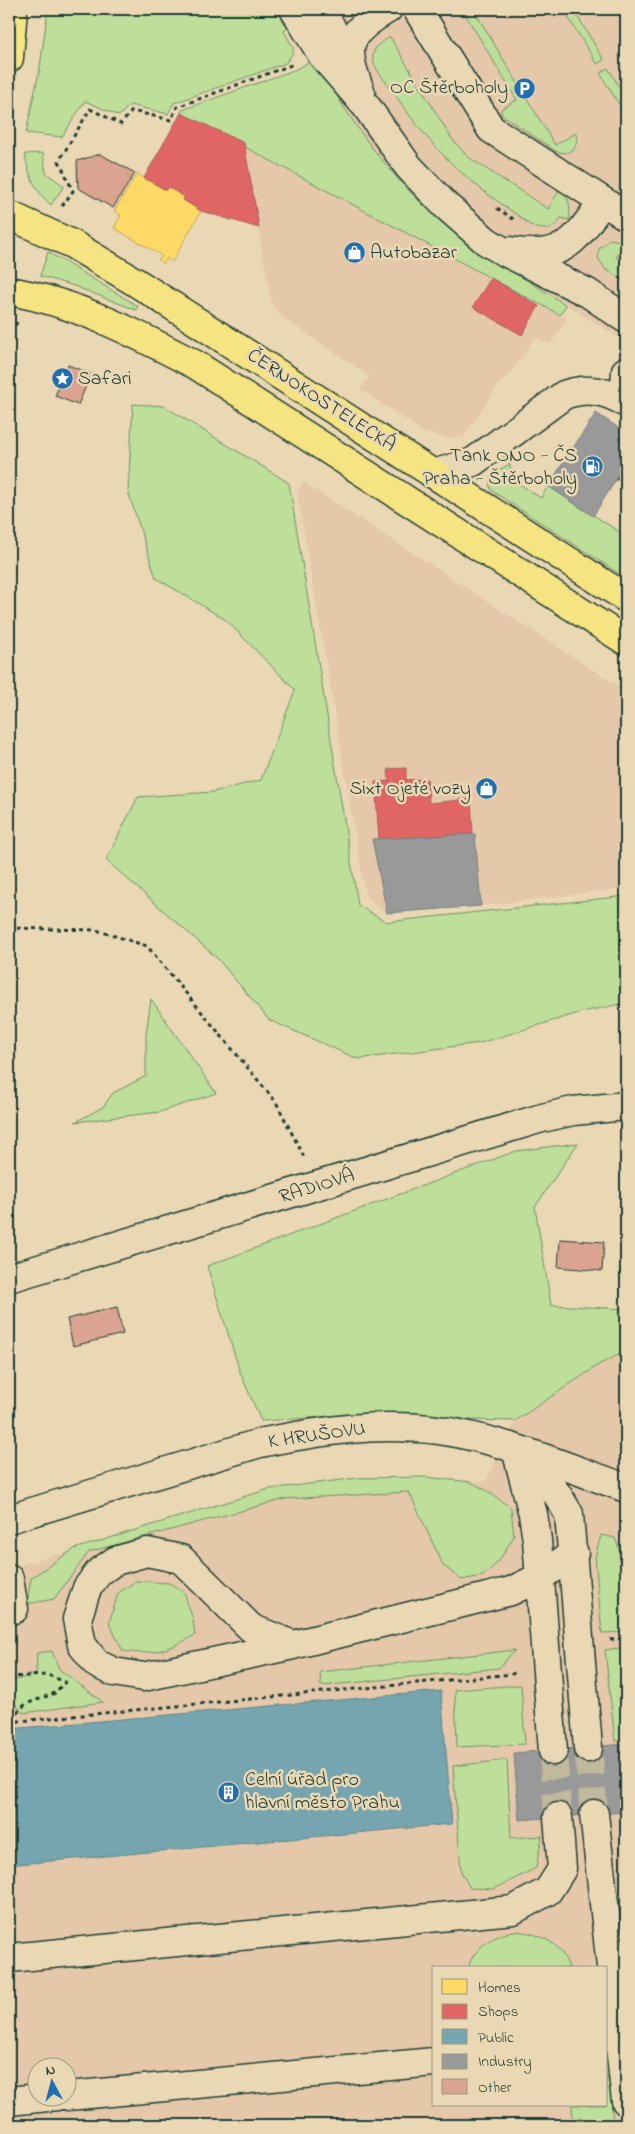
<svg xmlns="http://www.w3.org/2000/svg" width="635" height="2134" font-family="'Indie Flower',sans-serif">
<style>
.built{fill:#e5c8aa;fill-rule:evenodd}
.green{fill:#bddf99;stroke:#6e8e66}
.homes{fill:#ffd966;stroke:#bcaa57}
.shops{fill:#e06666;stroke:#a65a57}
.public{fill:#76a5af;stroke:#5c868a}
.industry{fill:#999;stroke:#747d7b}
.building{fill:#daa491;stroke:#1f3d34}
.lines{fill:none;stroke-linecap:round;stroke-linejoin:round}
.minor-tunnel{stroke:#c1b99b;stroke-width:28;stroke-dasharray:28 14;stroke-linecap:butt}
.minor-casing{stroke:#1f3d34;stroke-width:31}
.major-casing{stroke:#1f3d34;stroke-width:31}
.highway-casing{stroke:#1f3d34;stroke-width:31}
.path{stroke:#1f3d34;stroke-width:3;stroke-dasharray:4 4;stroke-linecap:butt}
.minor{stroke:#ead8b5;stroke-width:28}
.major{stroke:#f6e381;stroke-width:28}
.highway{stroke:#f6e381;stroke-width:28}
.labels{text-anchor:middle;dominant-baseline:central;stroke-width:5;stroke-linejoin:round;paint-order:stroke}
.poi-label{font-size:20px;fill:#1f3d34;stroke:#ead8b5;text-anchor:end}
.street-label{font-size:20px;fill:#1f3d34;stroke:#ead8b5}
</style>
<rect width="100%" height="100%" fill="#ead8b5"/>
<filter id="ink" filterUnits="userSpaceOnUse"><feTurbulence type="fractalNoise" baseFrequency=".02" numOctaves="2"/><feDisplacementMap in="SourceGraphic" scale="10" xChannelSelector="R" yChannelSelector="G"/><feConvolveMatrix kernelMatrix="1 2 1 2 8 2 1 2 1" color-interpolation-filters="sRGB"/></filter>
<g filter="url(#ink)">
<!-- built -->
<path class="built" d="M283,9h343v334l-154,-99 -43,-33 -28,-28 -33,-41 -31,-44z
M181,113l63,30 295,163 28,13 -17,26 -15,-8 -24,36 -11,10 -36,53 -19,2 -20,-5 -65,-44 10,-13 -90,-60 -8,-11 -14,-77 -92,-38 -22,-12z
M303,482l323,209v197l-145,18 -94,7 -21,-16 -69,-404z
M626,1351v774h-617v-557l264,-74 213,-13 29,-60 85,-57zM434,1968h172v137h-172zM38,2066h30v30h-30z"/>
<!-- green -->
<path class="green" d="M48,9h235l10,16 -9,6 9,16v6l-7,10 -112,40 -6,11 -38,-9 -11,11 -34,-15 -23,36 -36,-4 14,-66z
M462,9h11l82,136 21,-12 1,8 -3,8 -8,4 -9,-1 -56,-38v-5l16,-9z
M563,9h10l31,51 -7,4z
M390,37l62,102 16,18 80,52 12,-20c10,9 11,19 9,31l-8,-2c-4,7 -10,12 -18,11 -10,0 -19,-9 -27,-15 -56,-37 -88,-70 -125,-125 -6,-9 -16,-19 -18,-29 -2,-12 9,-18 17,-23z
M315,59c31,55 67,109 114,151 41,37 91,65 137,95l-6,10 -379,-202 1,-3 112,-40z
M608,68l18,30v18l-26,-43z
M43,153l3,20 18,13 -13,19c-16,-14 -23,-31 -26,-51z
M610,239l15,3 -9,15 10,6v19l-21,-13 -7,-11 1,-9z
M48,252l90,54 -2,4 -62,-24 -34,-10z
M133,404l31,2 125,77 69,422 28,17 240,-26v107l-44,9 -102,31 -122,16 -89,-39 -51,-61 -112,-99 32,-63 75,-5 48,-12 34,-90 -69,-70 -70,-42 -28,-87z
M510,464v14l31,20 7,-12 78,50v42l-134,-87 -3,-6 3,-11z
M151,999l65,94 -56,19 -85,10 28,-15 10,-14 33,-17v-41z
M578,1143l-43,64 16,98 75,4v42l-26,13 -85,57 -191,-4 -63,4 -21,-49 -33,-106 309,-115z
M426,1477l45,5 15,8 25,18 3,28 -15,25 -16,15 -22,4 -18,-15 -34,-73 -124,7 -196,53 -35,47 -27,5 4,-26 43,-29 195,-60 88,-11z
M601,1535l14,3 11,29v65l-24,1 -7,-76z
M136,1581l33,2 15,9 9,28 2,15c-25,14 -42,21 -72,16l-14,-28 9,-30z
M626,1647v38l-7,1 7,54 -11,1 -10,-91z
M515,1650l-16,18 -178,18 -1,-14z
M52,1651l7,18 44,33 -80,11 -11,-13 -3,-18 27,-8 1,-21z
M521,1685l4,59 -68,3 -2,-57z
M507,1760l4,78 31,-2 -6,32 -42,21 -24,-1 -9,-16 -8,-106z
M512,1931c25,1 49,10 57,37h-101c6,-21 24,-31 44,-37z
M606,2076l4,7 3,42h-40l-1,-20h34z"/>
<!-- homes -->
<path class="homes" d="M137,174l29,16 2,-3 17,10 -2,3 18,11 -29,51 -5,-4 -3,6 -6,-4 4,-4 -48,-28 7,-13 -7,-4z"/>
<!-- shops -->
<path class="shops" d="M181,113l63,30 15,85 -58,-17 -18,-11 2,-3 -17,-10 -2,3 -22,-12z
M491,278l48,28 -17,29 -49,-28z
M406,768v12l21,-1 2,24 42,-4 2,35 -94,5 -4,-57 14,-1 -1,-12z"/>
<!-- public -->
<path class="public" d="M441,1691l11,133 -443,41v-136z"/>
<!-- industry -->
<path class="industry" d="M596,413l30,20v31l-33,52 -45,-30z
M475,834l6,72 -94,7 -15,-74z
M626,1744v68l-107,8 -5,-67z"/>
<!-- building -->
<path class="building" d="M100,154l35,19 -22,35 -35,-20 -1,-27z
M68,365l23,9 -13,31 -23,-9z
M626,464v22l-10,-7z
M560,1239l44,3 -2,29 -44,-4z
M117,1307l6,27 -50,12 -6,-27z"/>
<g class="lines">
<!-- minor-tunnel -->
<path class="minor-tunnel" d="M588,1748l6,66
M553,1751l5,66"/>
<defs>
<path id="minor" d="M294,9l28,46 44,51 42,60 37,39 41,36 15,9 87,43 38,26
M322,9l28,57
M417,9l74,120 135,87
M361,93c-18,-47 -17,-58 27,-84
M510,251c55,9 64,-9 93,-50
M624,401l2,-30
M433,474l40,-12 91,-67c23,-8 42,-5 62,8
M9,1278l533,-160 31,-7 53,-5
M518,1451l39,43 12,20 19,234
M517,1453l16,61 4,26 16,211
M9,1519l251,-76c58,-12 119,-21 178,-13 65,9 127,37 188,58
M9,1579l5,30
M293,1645l-42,-17 -70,-69 -34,-7 -32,9 -16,11 -12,16 -10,31 5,26 15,19 17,8 29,5 150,-32 218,-54 29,-14 34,-24
M594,1814l32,287
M9,1958l504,-48 35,-19 14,-22 -4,-52
M68,2096l366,-34
M9,2101l48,-5"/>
<path id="major" d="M9,215l63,29 65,39 489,315
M9,291c66,11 128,43 187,74l430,276"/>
<path id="highway" d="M9,58l4,-49"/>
</defs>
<!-- minor casing -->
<use href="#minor" class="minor-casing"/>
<!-- major casing -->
<use href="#major" class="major-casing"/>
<!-- highway casing -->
<use href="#highway" class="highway-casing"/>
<!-- path -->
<path class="path" d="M62,206l11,-15 -14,-30 31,-52 31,15 11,-13 39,9 6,-13 117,-43
M497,208l19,13
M9,340l8,-18
M9,928l87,2 51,16 129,156 29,57
M610,1640l16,-2
M9,1677l39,-2 17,7 -10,11 -29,11 -17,15
M9,1722l503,-48 6,-3"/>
<!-- minor -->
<use href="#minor" class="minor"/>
<!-- major -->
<use href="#major" class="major"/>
<!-- highway -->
<use href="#highway" class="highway"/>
</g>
</g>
<!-- icons -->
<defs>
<symbol id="parking-disc" viewBox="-11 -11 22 22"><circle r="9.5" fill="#1f6fb2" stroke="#ead8b5"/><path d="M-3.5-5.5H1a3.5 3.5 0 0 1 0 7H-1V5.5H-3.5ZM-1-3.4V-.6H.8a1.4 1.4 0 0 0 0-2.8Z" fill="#fff"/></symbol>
<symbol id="shop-disc" viewBox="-11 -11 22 22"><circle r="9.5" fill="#1f6fb2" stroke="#ead8b5"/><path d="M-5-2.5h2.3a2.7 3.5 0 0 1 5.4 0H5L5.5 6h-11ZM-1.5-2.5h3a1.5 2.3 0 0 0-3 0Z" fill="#fff"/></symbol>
<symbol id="sight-disc" viewBox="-11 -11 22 22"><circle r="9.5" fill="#1f6fb2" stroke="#ead8b5"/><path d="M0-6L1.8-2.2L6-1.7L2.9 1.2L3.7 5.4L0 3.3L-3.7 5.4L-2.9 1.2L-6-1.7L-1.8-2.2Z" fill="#fff"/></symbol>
<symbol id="fuel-disc" viewBox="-11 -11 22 22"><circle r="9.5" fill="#1f6fb2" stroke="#ead8b5"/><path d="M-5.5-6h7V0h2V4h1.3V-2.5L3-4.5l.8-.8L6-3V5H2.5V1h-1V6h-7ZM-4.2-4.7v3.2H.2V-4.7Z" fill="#fff"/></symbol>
<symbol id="building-disc" viewBox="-11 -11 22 22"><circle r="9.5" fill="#1f6fb2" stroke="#ead8b5"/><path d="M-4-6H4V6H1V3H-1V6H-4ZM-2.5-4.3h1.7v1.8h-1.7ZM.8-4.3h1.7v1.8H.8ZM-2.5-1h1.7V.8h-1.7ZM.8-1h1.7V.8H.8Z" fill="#fff"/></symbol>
</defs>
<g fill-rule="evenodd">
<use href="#parking-disc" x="512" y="76" width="25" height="25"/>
<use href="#shop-disc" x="342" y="240" width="25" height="25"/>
<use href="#sight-disc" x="50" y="366" width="25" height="25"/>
<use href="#fuel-disc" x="580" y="454" width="25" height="25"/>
<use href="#shop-disc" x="474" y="776" width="25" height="25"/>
<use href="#building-disc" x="216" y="1780" width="25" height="25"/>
</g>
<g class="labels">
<!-- poi labels -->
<g class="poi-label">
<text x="508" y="88">OC Štěrboholy</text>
<text x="370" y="253" text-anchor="start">Autobazar</text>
<text x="78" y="379" text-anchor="start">Safari</text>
<text x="577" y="456">Tank ONO - ČS<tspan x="577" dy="23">Praha - Štěrboholy</tspan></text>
<text x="471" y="789">Sixt Ojeté vozy</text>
<text x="245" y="1780" text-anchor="start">Celní úřad pro<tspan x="245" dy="23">hlavní město Prahu</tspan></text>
</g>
<!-- street labels -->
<g class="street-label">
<text transform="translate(321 401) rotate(33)">ČERNOKOSTELECKÁ</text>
<text transform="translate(317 1187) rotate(-17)">RADIOVÁ</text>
<text transform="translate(317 1436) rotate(-8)">K HRUŠOVU</text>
</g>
</g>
<!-- margin -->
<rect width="635" height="2134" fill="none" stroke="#ead8b5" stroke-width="30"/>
<rect x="15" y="15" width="605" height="2104" fill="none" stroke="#1f3d34" stroke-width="2" filter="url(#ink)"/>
<!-- legend -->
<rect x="432" y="1966" width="175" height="140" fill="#ead8b5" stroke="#999a81"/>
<rect x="442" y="1979" width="25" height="15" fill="#ffd966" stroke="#999a81"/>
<text x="478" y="1992" font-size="15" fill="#1f3d34">Homes</text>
<rect x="442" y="2004" width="25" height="15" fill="#e06666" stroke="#999a81"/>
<text x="478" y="2016" font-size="15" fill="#1f3d34">Shops</text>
<rect x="442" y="2029" width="25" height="15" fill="#76a5af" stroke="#999a81"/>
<text x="478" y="2042" font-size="15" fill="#1f3d34">Public</text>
<rect x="442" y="2054" width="25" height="15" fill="#999999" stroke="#999a81"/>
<text x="478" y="2066" font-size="15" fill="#1f3d34">Industry</text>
<rect x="442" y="2079" width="25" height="15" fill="#daa491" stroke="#999a81"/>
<text x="478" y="2092" font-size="15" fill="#1f3d34">Other</text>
<!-- north arrow -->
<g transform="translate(52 2082) rotate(353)"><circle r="24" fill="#ead8b5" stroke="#999a81"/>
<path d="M0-4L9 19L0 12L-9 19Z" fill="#1f6fb2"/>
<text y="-8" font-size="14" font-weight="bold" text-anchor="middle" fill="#1f3d34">N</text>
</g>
</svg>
